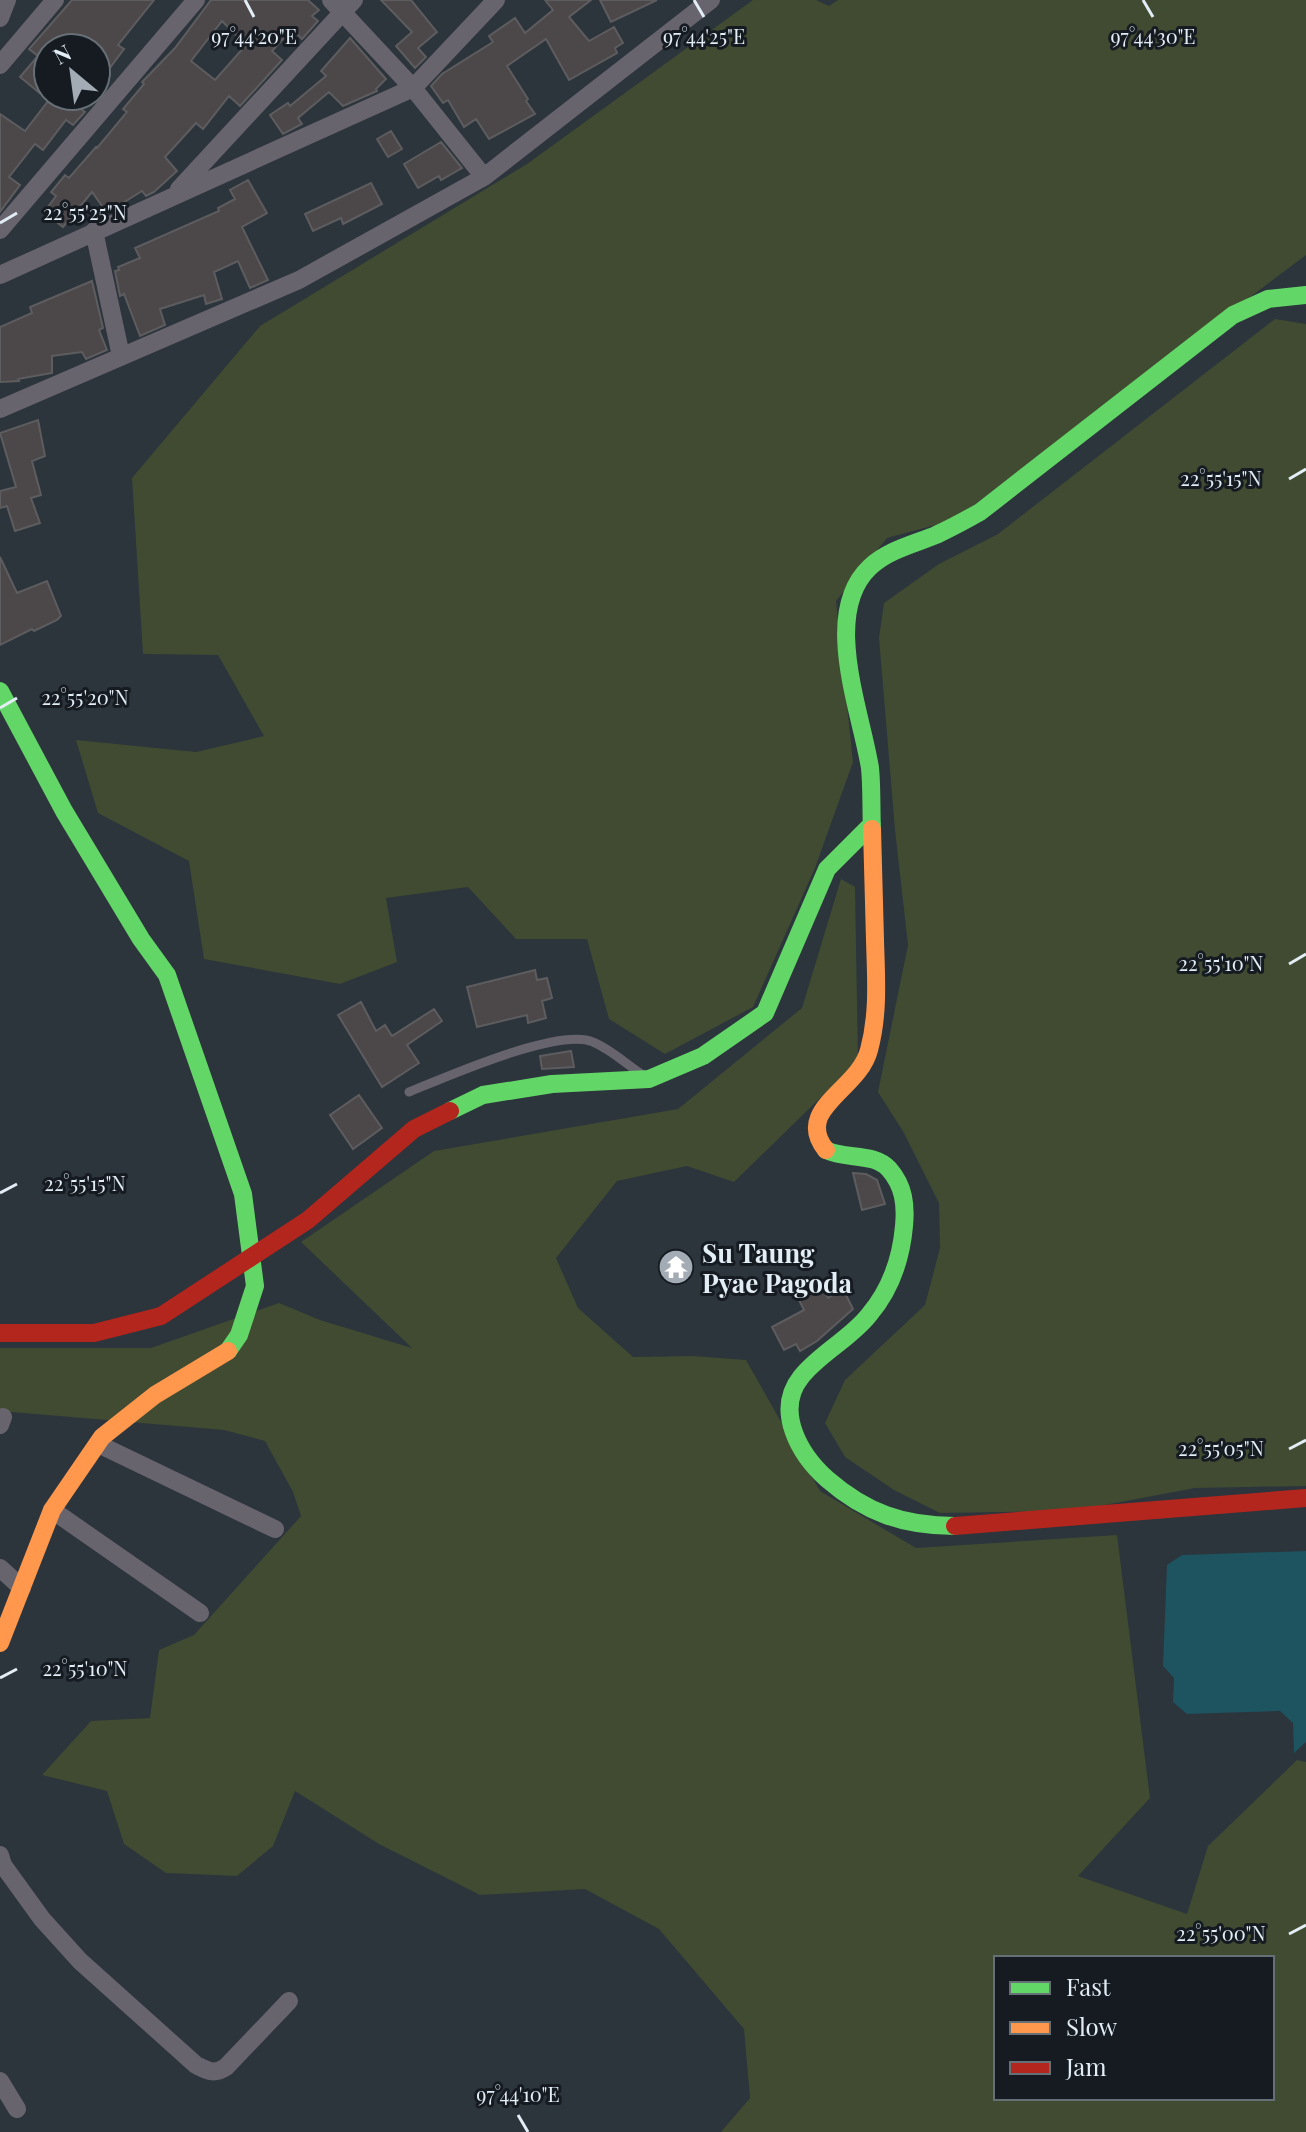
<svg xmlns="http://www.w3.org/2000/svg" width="1306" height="2132" font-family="'Playfair Display',serif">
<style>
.green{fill:#404b32;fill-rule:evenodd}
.water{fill:#1d545f}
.building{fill:#4c484a;stroke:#5d5c5e;stroke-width:2;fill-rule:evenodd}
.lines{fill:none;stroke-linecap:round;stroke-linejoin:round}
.lane{stroke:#68646e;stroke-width:9}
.street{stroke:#68646e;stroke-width:18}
.fast{stroke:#63d668;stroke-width:18}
.slow{stroke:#ff974d;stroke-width:18}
.jam{stroke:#b3261e;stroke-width:18}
.ticks{fill:none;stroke:#e3edf5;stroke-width:3}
.labels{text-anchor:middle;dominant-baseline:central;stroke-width:6;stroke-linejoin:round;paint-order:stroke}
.poi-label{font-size:26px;font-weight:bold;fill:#e3edf5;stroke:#151b21;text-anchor:start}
.ticks-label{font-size:20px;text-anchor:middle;fill:#e3edf5;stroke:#151b21;stroke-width:6;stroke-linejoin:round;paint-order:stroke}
</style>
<rect width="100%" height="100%" fill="#2c343c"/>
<!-- green -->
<path class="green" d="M753,0h63l13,6 9,-6h468v255l-352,265 -67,18 -51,63 17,161 -38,106 -62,139 -88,47 -56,-35 -22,-80h-71l-48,-52 -82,11 11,64 -57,22 -136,-25 -15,-98 -91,-48 -22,-73 120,12 68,-16 -46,-81 -75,-1 -11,-176 128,-152 267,-162z
M1275,319l31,5v1162l-111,2 -122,23 -133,2 -46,-23 -49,-33 -20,-34 20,-43 80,-75 15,-57 -1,-45 -35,-70 -26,-41 30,-147 -13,-115 -16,-192 5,-35 55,-39 59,-30z
M841,879l14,8 3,174 -124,121 -47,-16 -70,15 -61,77 22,50 55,49 60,-1 53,4 74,131 96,57 201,-13 33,263 -72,78 109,38 21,-68 89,-86 9,2v370h-585l29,-34 -6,-69 -85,-100 -74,-40 -105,6 -101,-51 -84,-53 -22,55 -36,30 -71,-3 -42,-29 -17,-53 -65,-16 49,-54 59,-3 9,-68 35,-15 107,-119 -8,-24 -28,-51 -41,-11 -224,-19v-63h151l128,-45 41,17 92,28 -111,-106 133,-91 244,-42 124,-101zM996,1958h276v140h-276z"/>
<!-- water -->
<path class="water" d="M1306,1551v191l-12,11 -1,-30 -13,-12 -93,3 -14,-12 1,-24 -11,-12 4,-101 15,-10z"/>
<!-- building -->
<path class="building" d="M72,0h82l-36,45 6,4 -15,20 -13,-10v-11h-48v52l-28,-23 18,-21 -9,-7z
M211,0h97l11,10 -7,6 6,5 -16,18 -10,-10 -20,22 10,9 -42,46 -11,-10 -26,33 -7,-6 -31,34 12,14 -23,21 -8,4 -4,-5 -35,22 -15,-21 -29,35 -19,-15 12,-16 -5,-4 14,-17 4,3 27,-31 1,1 30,-36 -4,-3 21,-25 -2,-2 33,-34zM222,21l24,24 -31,35 -24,-19z
M381,0h30l26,32 -19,16 8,9 -11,11 -19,-22 16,-14z
M545,0h46l-22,17 20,24 25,-14 9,16 -8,5 2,5 -48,27 -23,-41 -39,27 21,33 -2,2 9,13 -46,25 -13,-20 -12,8 -16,-27 -5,3 -12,-17 11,-12 51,-32 -4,-6 26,-18 10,15 28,-23z
M600,0h57l-46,22z
M350,38l36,41 -10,10 1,2 -34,15 -14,-14 -31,26 4,6 -19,10 -13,-19 18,-12 2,3 36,-30 -5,-5z
M52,96h11l22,16 -12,13 -7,-5 -23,30 -8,-6 -26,33 11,8 -20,27v-98l25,17z
M391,131l11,18 -14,8 -11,-18z
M441,142l21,26 -21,12 -2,-4 -21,12 -14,-24z
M248,180l19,33 -25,14 26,53 -18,8 -12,-27 -24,11 8,27 -16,5 -2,-9 -44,14 5,16 -25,11 -16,-42 -4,2 -5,-25 4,-1 -1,-3 22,-9 -5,-10 84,-37 -1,-3 17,-9 -5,-9z
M371,183l11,21 -39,20 -2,-6 -28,13 -8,-17z
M92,281l11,47 -4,2 8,20 -21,9 -4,-7 -30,4v17l-34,6 1,2 -19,1v-55l32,-14 -2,-6z
M38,420l7,36 -13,5 9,34 -10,3 9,25 -25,8 -8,-25 -7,2v-17l16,-4 -16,-54z
M0,557l17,36 30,-12 14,35 -4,4 -23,11 -2,-2 -32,16z
M535,970l2,10 10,-2 5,20 -10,3 4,17 -18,5 -1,-8 -50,12 -10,-40z
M361,1002l15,29 9,-6 7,11 42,-27 8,12 -35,24 12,18 -37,24 -44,-72z
M571,1051l3,16 -32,2 -2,-13z
M359,1095l23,33 -29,21 -23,-34z
M853,1173l13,1 11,6 8,24 -23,6z
M817,1280l11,18 15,-9 10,20 -36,32 -17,10 -4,-7 -12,6 -12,-23 32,-17 -9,-18z"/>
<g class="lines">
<!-- lane -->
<path class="lane" d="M409,1092c37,-15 150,-65 184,-50 17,7 32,21 47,31"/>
<!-- street -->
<path class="street" d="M331,0l82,88 71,89
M0,18l7,-18
M0,65l55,-65
M179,189l175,-189
M0,230l196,-230
M94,231l27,125
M0,275l413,-187 83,-88
M0,409l299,-129 185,-103 227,-177
M0,1425l3,-8
M98,1444l177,85
M52,1510l148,103
M0,1568l22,20
M0,1855l3,10 39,54 38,42 116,104c12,6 18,10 30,2l63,-66
M0,2081l17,28"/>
<!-- fast -->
<path class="fast" d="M0,691l64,120 77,128 26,36 76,219 12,92 -16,49 -11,16
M872,829c-1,-20 0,-41 -2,-61 -9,-57 -49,-155 0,-201 18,-17 44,-23 66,-32 15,-7 30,-15 44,-23l253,-197 35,-16 38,-4
M450,1111l33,-16 69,-11 97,-5 54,-23 62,-43 62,-144 45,-45
M826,1150c20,10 47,2 63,19 15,17 17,36 15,57 -3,34 -13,63 -35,89 -19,24 -49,38 -68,62 -27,34 -1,78 26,102 39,34 77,47 128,47"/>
<!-- slow -->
<path class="slow" d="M826,1150c-33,-41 33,-60 43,-100 10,-37 7,-73 6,-110 -1,-37 -2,-74 -3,-111
M0,1643l52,-133 50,-73 53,-42 73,-44"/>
<!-- jam -->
<path class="jam" d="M0,1333h94l67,-17 147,-96 106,-91 36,-18
M955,1526l351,-28"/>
</g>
<!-- ticks -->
<path class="ticks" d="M245,0l9,17M694,0l10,17M1143,0l10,17M0,223l17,-10M1289,479l17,-10M0,708l17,-10M1289,964l17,-10M0,1193l17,-9M1289,1449l17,-9M0,1678l17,-9M1289,1934l17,-9M518,2115l10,17"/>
<!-- icons -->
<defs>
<symbol id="temple-disc" viewBox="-11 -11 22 22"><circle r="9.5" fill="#a3acb4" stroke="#151b21"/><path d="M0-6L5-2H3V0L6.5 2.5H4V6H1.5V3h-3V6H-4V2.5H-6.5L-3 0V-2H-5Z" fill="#fff"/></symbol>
</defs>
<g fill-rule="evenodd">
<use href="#temple-disc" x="656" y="1247" width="40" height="40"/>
</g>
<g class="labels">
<!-- poi labels -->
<g class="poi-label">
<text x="702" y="1252">Su Taung<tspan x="702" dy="30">Pyae Pagoda</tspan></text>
</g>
</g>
<g class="ticks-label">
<text x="254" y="44">97°44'20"E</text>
<text x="704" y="44">97°44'25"E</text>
<text x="1153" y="44">97°44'30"E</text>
<text x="85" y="220">22°55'25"N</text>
<text x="1221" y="486">22°55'15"N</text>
<text x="85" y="705">22°55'20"N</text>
<text x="1221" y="971">22°55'10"N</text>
<text x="85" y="1191">22°55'15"N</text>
<text x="1221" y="1456">22°55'05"N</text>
<text x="85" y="1676">22°55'10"N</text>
<text x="1221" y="1941">22°55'00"N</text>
<text x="518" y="2102">97°44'10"E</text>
</g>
<!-- legend -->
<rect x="994" y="1956" width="280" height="144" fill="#151b21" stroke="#676f76" stroke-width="2"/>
<rect x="1010" y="1982" width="40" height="12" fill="#63d668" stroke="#676f76" stroke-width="2"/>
<text x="1066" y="1996" font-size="24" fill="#e3edf5">Fast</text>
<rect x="1010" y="2022" width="40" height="12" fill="#ff974d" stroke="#676f76" stroke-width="2"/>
<text x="1066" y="2036" font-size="24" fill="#e3edf5">Slow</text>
<rect x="1010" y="2062" width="40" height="12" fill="#b3261e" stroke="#676f76" stroke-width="2"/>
<text x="1066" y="2076" font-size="24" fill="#e3edf5">Jam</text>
<!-- north arrow -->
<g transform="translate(72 72) rotate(331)"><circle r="38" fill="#151b21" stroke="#676f76" stroke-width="2"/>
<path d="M0-6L14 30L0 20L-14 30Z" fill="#a3acb4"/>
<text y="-12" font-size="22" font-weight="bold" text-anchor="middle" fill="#e3edf5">N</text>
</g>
</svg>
